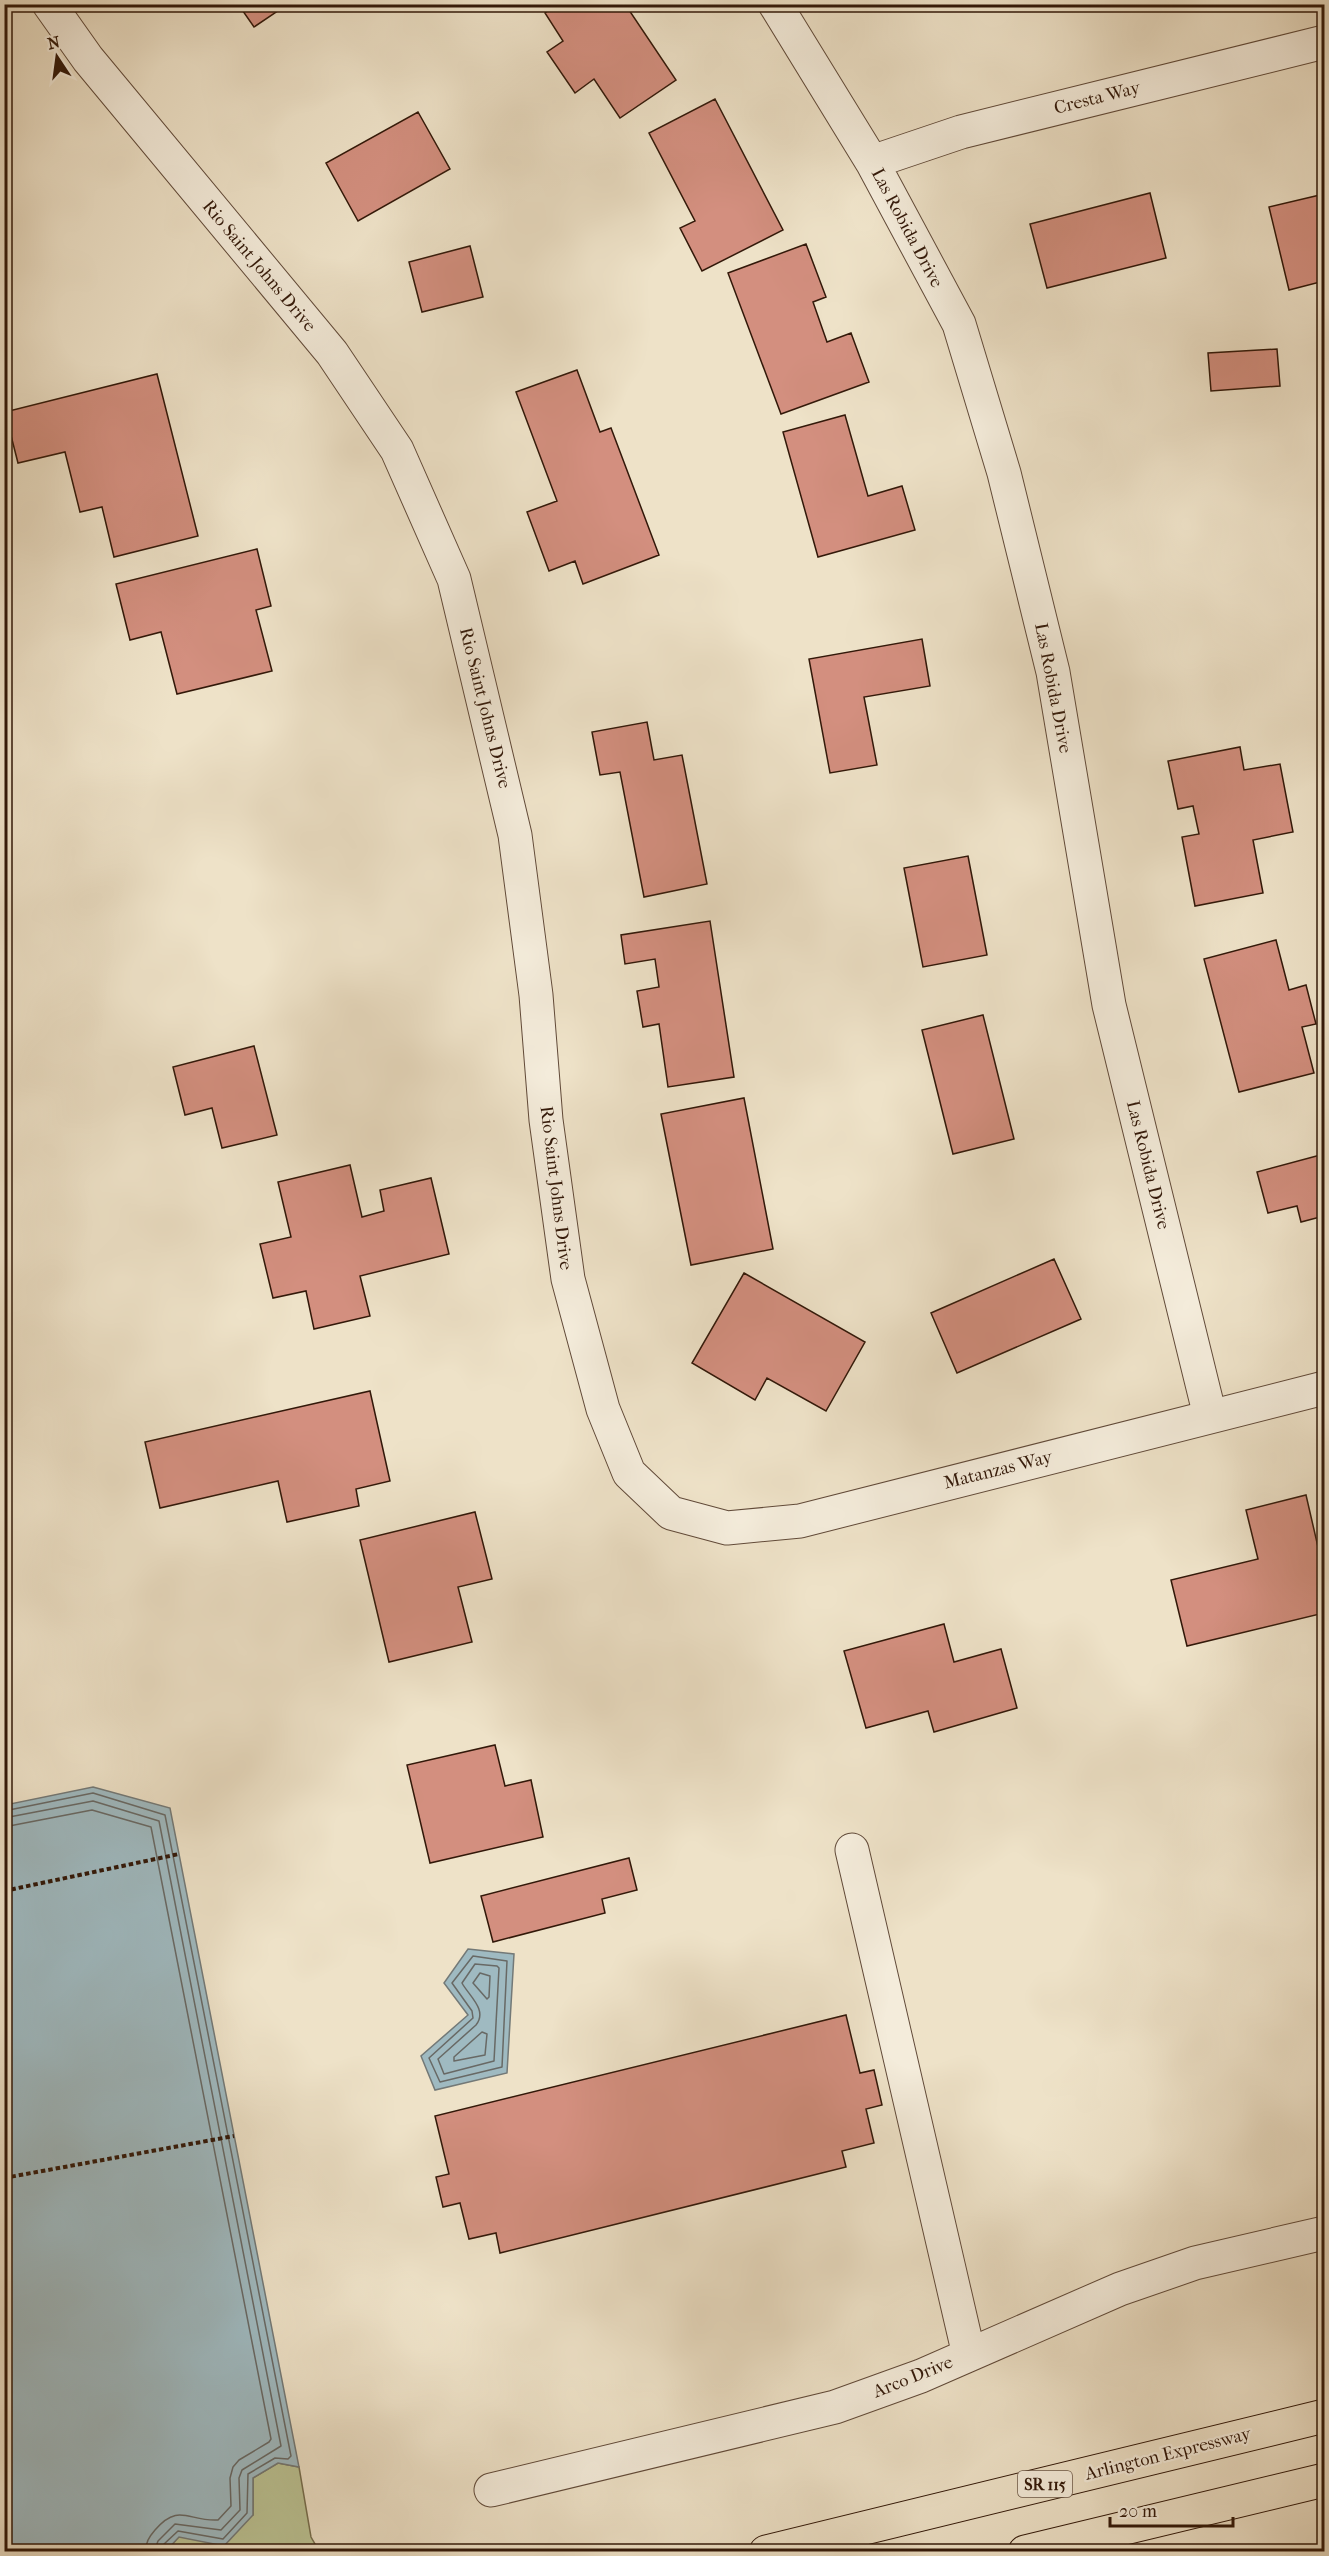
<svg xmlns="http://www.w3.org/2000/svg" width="1329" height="2556" font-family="'IM FELL French Canon',serif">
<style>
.green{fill:#bbc394;stroke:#766e4e;stroke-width:1.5}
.water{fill:#9fbac1;stroke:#737977;stroke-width:1.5}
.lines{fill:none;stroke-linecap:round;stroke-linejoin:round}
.shore{stroke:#686965;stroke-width:1.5}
.building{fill:#d38f7f;stroke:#321809;stroke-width:1.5}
.minor-casing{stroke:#614a39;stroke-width:35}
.highway-casing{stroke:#321809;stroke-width:35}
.path{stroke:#321809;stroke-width:4;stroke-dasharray:4.5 3;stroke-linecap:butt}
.minor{stroke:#f4ecdb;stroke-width:33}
.highway{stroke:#eee2c8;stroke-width:33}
.labels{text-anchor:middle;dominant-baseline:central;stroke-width:4.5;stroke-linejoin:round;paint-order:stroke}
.shield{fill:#f4ecdb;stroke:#6c5848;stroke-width:1.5}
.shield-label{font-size:16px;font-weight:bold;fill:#321809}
.street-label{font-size:18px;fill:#321809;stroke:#f4ecdb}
</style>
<rect width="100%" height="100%" fill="#eee2c8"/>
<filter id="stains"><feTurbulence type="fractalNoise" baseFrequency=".00333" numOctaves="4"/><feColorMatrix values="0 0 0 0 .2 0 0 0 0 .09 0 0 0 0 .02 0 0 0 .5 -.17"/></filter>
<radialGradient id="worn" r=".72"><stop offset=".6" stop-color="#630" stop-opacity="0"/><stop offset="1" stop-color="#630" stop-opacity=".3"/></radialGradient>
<!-- green -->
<path class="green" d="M278,2463l21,4 12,70 8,14 -153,1 13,-16 74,-21v-37z"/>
<!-- water -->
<path class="water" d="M93,1787l77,21 129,659 -21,-4 -25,15v37l-29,31 -45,-9 -13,14h-161v-746z
M468,1949l46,5 -7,119 -72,17 -14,-34 47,-41 -24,-32z"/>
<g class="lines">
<!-- shore -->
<path class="shore" d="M4,1811l89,-18 72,22 126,641 -3,3 -13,-1 -27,16 -1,39 -24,26 -45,-8 -15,14 -1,7
M4,1818l89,-17 66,20 122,625 -39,24 -3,8 1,32 -19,20 -46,-6 -17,17 -4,11
M4,1827l88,-17 59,17 120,612 -2,3 -30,18 -6,7 -3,11 1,28 -13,14c-29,2 -39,-18 -63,10 -6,7 -9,12 -10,22
M473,1956l34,5 -5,106 -62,15 -11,-24 44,-40 -1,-7 -20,-28z
M475,1964l22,2 2,2 -5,93 -50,13 -6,-15 38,-34c12,-15 -7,-29 -14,-42z
M480,1973l10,3 -1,21 -2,2 -14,-16z
M482,2032l5,2 -2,21 -31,6v-4z"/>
</g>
<!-- building -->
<path class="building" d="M238,4h50l-34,23z
M557,4h68l51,76 -56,38 -26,-39 -19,14 -28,-41 16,-11 -18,-28z
M999,4h37l-1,7z
M715,99l68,131 -81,41 -22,-43 15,-7 -46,-88z
M418,112l32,57 -92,52 -32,-58z
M1150,193l16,65 -119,30 -17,-64z
M1324,194v87l-35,9 -20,-83z
M806,244l20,53 -13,5 14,40 24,-9 18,49 -88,32 -53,-141z
M470,246l13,51 -61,15 -13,-50z
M4,299l6,13 -6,2z
M1277,349l3,37 -69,5 -3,-38z
M577,370l23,62 11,-4 48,127 -76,29 -8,-23 -26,10 -22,-59 30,-11 -41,-109z
M157,374l41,162 -84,21 -12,-50 -22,5 -15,-60 -47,11 -13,-51z
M845,415l23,81 34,-10 13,44 -97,27 -35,-125z
M257,549l14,57 -15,4 16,61 -95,23 -16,-62 -31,8 -14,-56z
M922,639l8,47 -66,11 13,68 -47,8 -21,-114z
M647,722l7,38 28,-5 25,129 -63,13 -24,-125 -20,3 -8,-43z
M1240,747l4,23 36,-6 13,68 -40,8 10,53 -68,13 -13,-69 17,-3 -6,-28 -15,3 -10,-48z
M968,856l19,99 -64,12 -19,-99z
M710,921l24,156 -66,10 -9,-63 -16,3 -6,-36 22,-4 -4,-28 -30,5 -4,-29z
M1276,940l13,50 17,-5 10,39 -14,3 12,46 -75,19 -35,-133z
M983,1015l31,124 -61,15 -31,-124z
M254,1046l23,89 -55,13 -10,-40 -27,7 -12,-48z
M744,1098l29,151 -82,16 -30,-151z
M1324,1154v62l-23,6 -4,-16 -29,7 -11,-41z
M350,1165l12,52 22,-6 -4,-21 51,-12 18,76 -89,22 10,40 -56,13 -8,-38 -33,7 -13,-54 31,-7 -13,-55z
M1054,1259l27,60 -124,54 -26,-60z
M744,1273l121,69 -39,69 -59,-33 -12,22 -63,-37z
M370,1391l20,90 -34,8 3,17 -72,16 -9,-41 -118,27 -15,-66z
M1306,1495l18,78v40l-137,33 -16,-66 87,-21 -12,-49z
M475,1512l17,67 -34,8 14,55 -83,20 -29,-122z
M944,1624l10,38 47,-13 16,59 -83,24 -6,-21 -62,17 -22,-77z
M495,1745l10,41 26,-6 12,57 -113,26 -23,-98z
M629,1858l8,32 -35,9 3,14 -112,29 -12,-46z
M846,2015l14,58 14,-3 8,35 -16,4 8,34 -32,8 4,16 -346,86 -4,-20 -27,6 -9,-36 -17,4 -7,-30 13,-3 -14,-58z"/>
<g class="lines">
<defs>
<path id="minor" d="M49,4l39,55 244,294 65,97 57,129 61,256 21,160 10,125 22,159 35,130 26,64 42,40 56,15 73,-7 524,-133
M775,4l97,158 87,162 45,149 49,199 56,333 101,411
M872,162l89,-30 363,-90
M852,1850l117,505
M491,2490l344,-83 86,-31 199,-87 75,-26 129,-30"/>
<path id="highway" d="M766,2552l558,-136
M1025,2552l299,-72"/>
</defs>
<!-- minor casing -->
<use href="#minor" class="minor-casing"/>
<!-- highway casing -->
<use href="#highway" class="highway-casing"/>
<!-- path -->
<path class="path" d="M4,1891l175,-37
M4,2178l230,-42"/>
<!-- minor -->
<use href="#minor" class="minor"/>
<!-- highway -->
<use href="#highway" class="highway"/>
</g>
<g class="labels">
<!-- shield labels -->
<rect class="shield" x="1018" y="2471" width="54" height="26" rx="4.5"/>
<g class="shield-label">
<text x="1045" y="2484">SR 115</text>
</g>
<!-- street labels -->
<g class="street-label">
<text transform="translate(1097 98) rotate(-14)">Cresta Way</text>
<text transform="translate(907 228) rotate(62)">Las Robida Drive</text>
<text transform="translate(259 266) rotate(50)">Rio Saint Johns Drive</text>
<text transform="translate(1053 688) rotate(79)">Las Robida Drive</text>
<text transform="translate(485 708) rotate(76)">Rio Saint Johns Drive</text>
<text transform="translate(1148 1165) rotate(76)">Las Robida Drive</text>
<text transform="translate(556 1188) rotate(83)">Rio Saint Johns Drive</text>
<text transform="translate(998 1470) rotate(-14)">Matanzas Way</text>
<text transform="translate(913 2377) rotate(-22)">Arco Drive</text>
<text transform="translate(1168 2454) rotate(-14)">Arlington Expressway</text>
</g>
</g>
<!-- margin -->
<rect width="1329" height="2556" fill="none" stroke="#eee2c8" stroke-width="24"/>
<rect x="6" y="6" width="1317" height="2544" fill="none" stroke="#321809" stroke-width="3"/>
<rect x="12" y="12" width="1305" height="2532" fill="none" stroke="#321809" stroke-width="1.5"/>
<!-- north arrow -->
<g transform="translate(57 57) rotate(347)" stroke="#f4ecdb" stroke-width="4.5" paint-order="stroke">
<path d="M0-4.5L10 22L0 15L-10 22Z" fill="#321809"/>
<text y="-9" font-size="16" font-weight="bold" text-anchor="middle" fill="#321809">N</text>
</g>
<!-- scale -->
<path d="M1110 2517v9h123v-9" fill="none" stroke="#321809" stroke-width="3"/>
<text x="1119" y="2517" font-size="18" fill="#321809" stroke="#f4ecdb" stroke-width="4.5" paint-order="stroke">20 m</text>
<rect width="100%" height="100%" filter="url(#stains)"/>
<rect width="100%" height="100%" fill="url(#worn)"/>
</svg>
